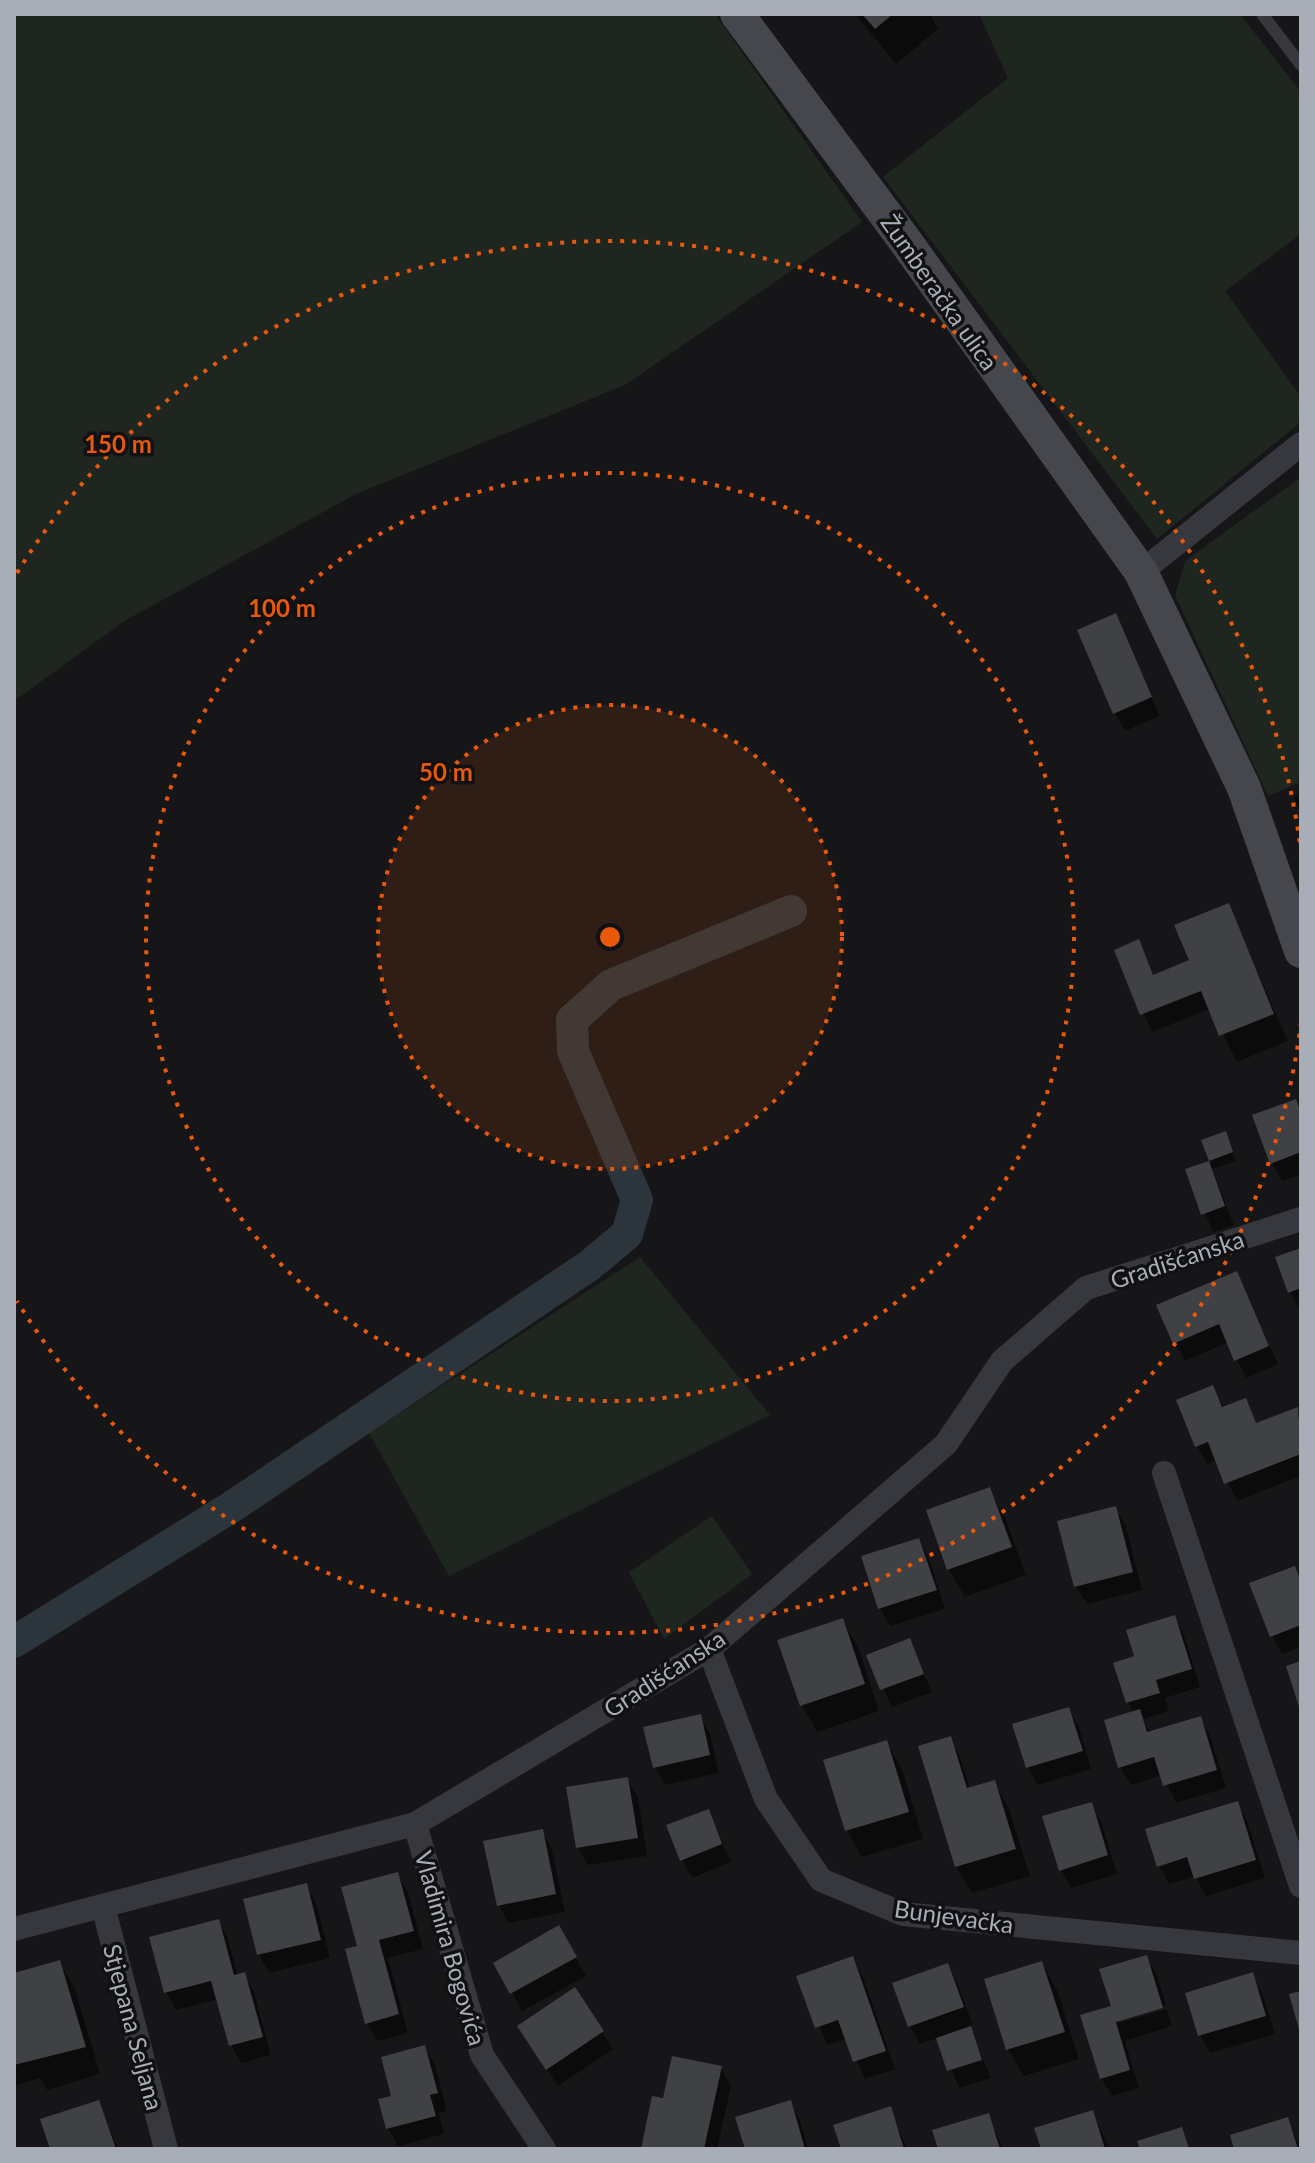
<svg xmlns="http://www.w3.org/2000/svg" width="1315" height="2163" font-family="Lato,sans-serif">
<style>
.green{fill:#1e261f}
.shadow{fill:#0007}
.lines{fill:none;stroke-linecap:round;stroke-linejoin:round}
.canal{stroke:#2c353c;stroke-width:32}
.building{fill:#404145}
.lane{stroke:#37383d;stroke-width:12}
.street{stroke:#37383d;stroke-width:24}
.secondary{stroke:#45474d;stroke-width:34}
.ring{fill:none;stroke:#e8590c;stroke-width:4;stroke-dasharray:4 8}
.labels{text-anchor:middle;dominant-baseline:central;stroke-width:7;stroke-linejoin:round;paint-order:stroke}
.street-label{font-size:24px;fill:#a8adb8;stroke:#111113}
.centre{fill:#e8590c;stroke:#111113;stroke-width:4}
.ring-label{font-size:24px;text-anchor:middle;font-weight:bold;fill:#e8590c;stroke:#111113;stroke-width:7;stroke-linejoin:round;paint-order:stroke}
</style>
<rect width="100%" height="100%" fill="#161618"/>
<!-- green -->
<path class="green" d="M14,14h701l147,208 -237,163 -269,109 -230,126 -112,81z
M979,14h261l61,78v142l-76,57 76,106v25l-144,117 -274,-362 125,-99z
M1301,477v305l-33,14 -93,-201 10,-34z
M640,1257l130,158 -321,161 -80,-143z
M712,1516l40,58 -88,65 -35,-67z"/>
<!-- shadow -->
<path class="shadow" d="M855,14h75l8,15 -42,35z
M1115,616l45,100 -35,15 -10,-18z
M1301,794v19l-7,-16z
M1228,906l60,135 -51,21 -27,-53 -58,23 -36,-81 38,26 37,-16z
M1295,1102l6,10v62l-19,7 -10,-18z
M1225,1133l11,28 -24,8 22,56 -21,7 -26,-62 25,-8 -8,-21z
M1301,1251v59h-1l-10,-18z
M1236,1273l42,91 -32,14 -17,-36 -44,19 -11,-18z
M1212,1387l12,21 33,17 40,-16 4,7v60l-64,25 -20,-41 -10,4 -10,-18z
M989,1490l16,27 21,58 -61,22 -16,-27 -21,-59z
M1115,1508l11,18 16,64 -55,14 -11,-18z
M919,1540l10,18 16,51 -55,17 -10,-18z
M1294,1568l7,13v66l-19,7 -10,-18z
M1174,1617l10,18 16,52 -35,11 4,13 -26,8 7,14 50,-15 10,18 16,52 -50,15 -14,-28 -31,10 -11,-18 14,-54 -6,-11 9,-45z
M842,1620l16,27 21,64 -62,21 -15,-27z
M909,1641l23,51 -40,15 -23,-51z
M1068,1709l11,18 12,42 -53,16 -11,-18z
M700,1716l10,18 9,39 -54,12 -10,-18z
M950,1739l10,18 10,32 24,-7 15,27 21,67 -58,17 -16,-27z
M886,1742l16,27 21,70 -61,18 -15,-27z
M627,1779l11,18 9,59 -59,9 -11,-18z
M1237,1803l10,18 18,57 -59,18 -11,-20 -26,8 -10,-18z
M1091,1804l10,18 16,52 -46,14 -10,-18z
M708,1812l23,50 -39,16 -10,-18z
M542,1831l10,18 13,63 -56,11 -10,-17z
M397,1874l11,18 15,57 -35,9 20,75 -31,8 -10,-18 -7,-75z
M306,1885l10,18 14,55 -61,15 -10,-18 -14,-54z
M218,1921l10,18 10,37 6,-2 10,18 17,63 -30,8 -10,-18 -13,-46 -42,11 -10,-18z
M559,1928l27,48 -64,35 -26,-48z
M1146,1957l11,18 9,30 -48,14v4l49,-14 5,17 -47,15 14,47 -27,8 -11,-18 12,-71z
M852,1959l11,18 32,92 -30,10 -18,-40 -20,6 -28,-67z
M59,1962l16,27 25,85 -53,16 -7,-12 -26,8v-111z
M1042,1963l15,27 22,69 -55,17 -16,-27z
M947,1965l10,18 16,42 -4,1 22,52 -32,10 -21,-50 -18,6 -10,-18z
M1252,1975l10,18 13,41 -65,19 -10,-18z
M602,2032l11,17 -55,37 -28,-42z
M424,2047l11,18 12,46 -8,2 5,21 -46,12 -10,-18 6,-31z
M720,2067l11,19 -14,63h-74z
M98,2102l20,47h-66z
M790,2103l10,18 8,28h-61z
M890,2109l17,40h-64z
M1092,2112l18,37h-67z
M988,2115l15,34h-63z
M1287,2119l14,30h-65z"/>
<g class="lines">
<!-- canal -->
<path class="canal" d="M14,1642l219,-136 357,-241 37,-31 10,-34 -64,-149 -1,-31 39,-35 180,-74"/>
</g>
<!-- building -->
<path class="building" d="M862,14h31l-18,15z
M1116,613l36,84 -39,17 -36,-84z
M1229,903l45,111 -55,22 -18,-45 -61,24 -26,-65 25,-11 14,36 36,-15 -15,-35z
M1296,1099l5,14v39l-31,12 -18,-49z
M1226,1131l7,21 -24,9 -8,-21z
M1209,1161l16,45 -24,9 -16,-46z
M1301,1248v40l-13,5 -13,-36z
M1237,1271l32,75 -35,15 -15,-37 -46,20 -17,-39z
M1213,1385l9,22 24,-9 10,25 42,-16 3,47 -77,30 -16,-42 -13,5 -19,-47z
M990,1487l22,60 -65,23 -21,-60z
M1116,1506l17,66 -59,15 -17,-66z
M919,1538l18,52 -59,19 -17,-53z
M1295,1566l6,16v43l-31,12 -21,-54z
M1175,1615l17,54 -36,11 4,13 -34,10 -13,-40 21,-7 -8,-26z
M843,1618l22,66 -65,22 -23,-66z
M910,1638l14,36 -44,16 -14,-35z
M1301,1661v49h-1l-14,-44z
M1069,1707l14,44 -57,17 -14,-44z
M1140,1709l7,23 54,-16 16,54 -54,16 -9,-29 -36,11 -14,-48z
M701,1714l9,41 -57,13 -10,-41z
M951,1736l16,52 28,-8 21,69 -61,18 -37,-121z
M887,1740l22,72 -64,19 -22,-71z
M628,1777l10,61 -62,10 -10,-61z
M1238,1801l18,59 -62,19 -7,-22 -30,10 -12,-38z
M1092,1802l16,53 -49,16 -17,-55z
M709,1809l13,35 -42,17 -14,-36z
M543,1829l13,65 -59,12 -14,-65z
M398,1872l16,59 -35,9 20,74 -34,10 -20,-75 12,-3 -16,-59z
M307,1883l14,57 -64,15 -14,-56z
M219,1919l15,56 11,-3 18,65 -34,9 -18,-65 -47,12 -15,-56z
M559,1925l18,32 -67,37 -17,-31z
M1147,1955l16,53 -47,14 14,48 -30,9 -20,-64 31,-9 -12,-37z
M853,1956l33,95 -33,11 -15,-42 -23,8 -19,-52z
M60,1960l26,87 -72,18v-92z
M1042,1961l23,71 -59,18 -22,-71z
M948,1963l16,44 -56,20 -16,-44z
M1253,1972l13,44 -68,20 -13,-43z
M575,1987l29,44 -58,39 -29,-44z
M1301,1991v41l-1,1 -11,-39z
M971,2026l11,34 -35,11 -11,-33z
M425,2045l13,48 -8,2 6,21 -50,13 -8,-30 13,-3 -10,-39z
M672,2056l50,10 -18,83h-63l11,-53 11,2z
M99,2100l17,49h-66l-10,-30z
M791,2100l14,49h-60l-10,-32z
M891,2106l13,43h-63l-8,-24z
M1093,2110l12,39h-64l-7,-21z
M989,2113l11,36h-62l-6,-19z
M1288,2117l10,32h-64l-4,-14z
M1182,2127l7,22h-49l-3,-8z"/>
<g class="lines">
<!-- lane -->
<path class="lane" d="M1262,14l39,51"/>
<!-- street -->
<path class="street" d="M1141,572l160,-128
M1164,1473l137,413
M709,1649l57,150 55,81 82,34 398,39
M415,1824l67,231 62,94
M103,1906l63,243
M14,1929l401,-105 294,-175 237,-205 56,-83 84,-73 215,-69"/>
<!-- secondary -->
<path class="secondary" d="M737,14l169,228 235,330 103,216 57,163"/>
</g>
<!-- distance rings -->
<circle cx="610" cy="937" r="232" fill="#e8590c" fill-opacity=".12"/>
<g class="ring">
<circle cx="610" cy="937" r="232"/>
<circle cx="610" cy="937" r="464"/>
<path d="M1301 1022A696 696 0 0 1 17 1301M17 573A696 696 0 0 1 1301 852"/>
</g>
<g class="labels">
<!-- street labels -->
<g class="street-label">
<text transform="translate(940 292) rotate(55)">Žumberačka ulica</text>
<text transform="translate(1177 1259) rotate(-18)">Gradišćanska</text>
<text transform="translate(664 1673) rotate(-33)">Gradišćanska</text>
<text transform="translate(954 1916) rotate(8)">Bunjevačka</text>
<text transform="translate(451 1948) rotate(74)">Vladimira Bogovića</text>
<text transform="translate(134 2027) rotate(75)">Stjepana Seljana</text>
</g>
</g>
<circle cx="610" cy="937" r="12" class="centre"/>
<g class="ring-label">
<text x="118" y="453">150 m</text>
<text x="282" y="617">100 m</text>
<text x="446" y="781">50 m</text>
</g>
<!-- border -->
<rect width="1315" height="2163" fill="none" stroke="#a8adb8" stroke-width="32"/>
</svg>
